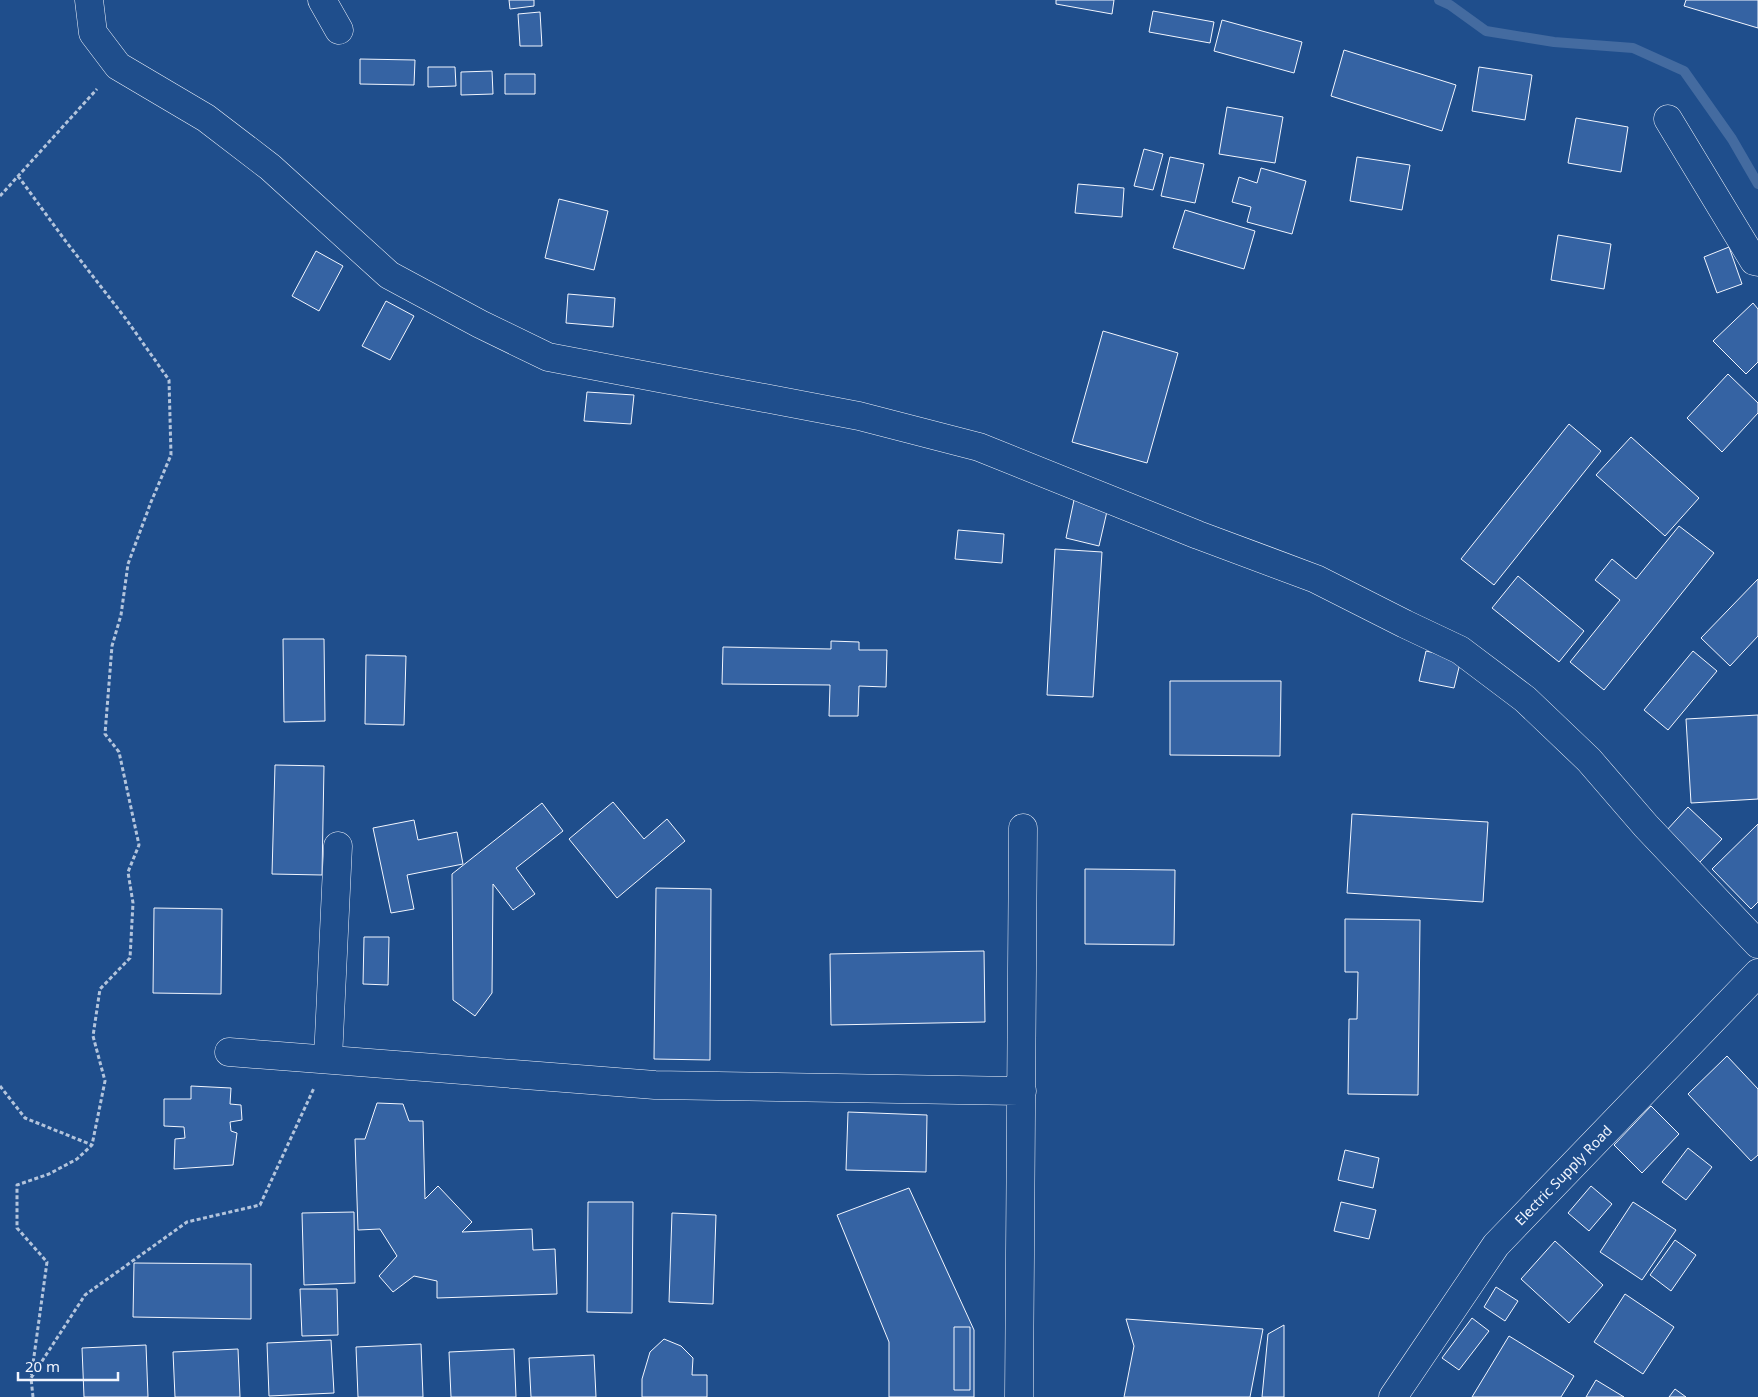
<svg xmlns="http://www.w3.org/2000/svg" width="1758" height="1397" font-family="'Noto Sans',sans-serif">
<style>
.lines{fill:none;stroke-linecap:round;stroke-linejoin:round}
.stream{stroke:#446ba0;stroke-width:10}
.building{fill:#3563a3;stroke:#f2f6ff}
.minor-casing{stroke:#f2f6ff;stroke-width:29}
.major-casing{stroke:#f2f6ff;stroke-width:29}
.path{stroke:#b3c4dc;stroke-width:3;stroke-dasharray:4 2.5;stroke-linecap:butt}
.minor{stroke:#1f4e8c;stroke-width:28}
.major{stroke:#1f4e8c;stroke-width:28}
.labels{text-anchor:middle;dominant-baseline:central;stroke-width:4;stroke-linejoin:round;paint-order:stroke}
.street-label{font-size:14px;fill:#f2f6ff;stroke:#1f4e8c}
</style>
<rect width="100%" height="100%" fill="#1f4e8c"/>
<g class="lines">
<!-- stream -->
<path class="stream" d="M1439,0l11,5 36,26 68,11 79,6 51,23 48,68 26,45"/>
</g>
<!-- building -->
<path class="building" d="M509,0h25v6l-24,3z
M1056,0h58l-2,14 -56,-10z
M1686,0h72v28l-74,-22z
M1153,11l61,11 -4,21 -61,-11z
M540,12l2,34h-22l-2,-32z
M1222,20l80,22 -8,31 -80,-22z
M1344,50l112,35 -14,46 -111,-35z
M360,59l55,1 -1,25 -54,-1z
M428,67h27l1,19 -28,1z
M1479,67l53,8 -7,45 -53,-9z
M492,71l1,23 -32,1v-23z
M505,74h30v20h-30z
M1227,107l56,10 -8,46 -56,-9z
M1576,118l52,9 -7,45 -53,-9z
M1144,149l19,5 -10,36 -19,-4z
M1170,157l34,7 -9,39 -34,-7z
M1357,157l53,8 -8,45 -52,-9z
M1261,168l45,13 -14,53 -45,-12 4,-15 -19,-5 7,-25 18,6z
M1078,184l46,4 -2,29 -47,-4z
M559,199l49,12 -14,59 -49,-12z
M1185,210l70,21 -11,38 -71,-21z
M1558,235l53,9 -7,45 -53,-9z
M1729,247l13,37 -25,9 -13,-36z
M316,251l27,15 -24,45 -27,-15z
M568,294l47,4 -2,29 -47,-4z
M386,301l28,15 -24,44 -28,-14z
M1753,303l5,6v53l-12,12 -33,-33z
M1103,331l75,22 -31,110 -75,-21z
M1728,374l30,29v10l-36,39 -35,-34z
M587,392l47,3 -3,29 -47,-3z
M1569,424l32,27 -107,134 -33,-26z
M1631,437l68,61 -34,38 -69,-61z
M1074,500l34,7 -9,39 -33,-8z
M1679,526l35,27 -110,137 -34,-28 50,-62 -25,-20 17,-21 24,20z
M958,530l46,4 -2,29 -47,-4z
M1055,549l47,3 -9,145 -46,-2z
M1518,576l66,55 -25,31 -67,-54z
M1758,579v57l-28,30 -29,-28z
M283,639h41l1,82 -41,1z
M831,641l28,1v8h28l-1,37 -27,-1 -1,30h-29l1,-31 -108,-1 1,-37 108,2z
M1426,651l35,8 -7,29 -35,-7z
M1693,651l24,20 -49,59 -24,-20z
M366,655l40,1 -2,69 -39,-1z
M1170,681h111l-1,75 -110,-1z
M1758,715v84l-67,4 -5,-84z
M275,765l49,1 -2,109 -50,-1z
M613,802l31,37 23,-20 18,22 -68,57 -48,-59z
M542,803l21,28 -47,37 19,26 -22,16 -20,-26 -1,109 -17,23 -22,-16 -1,-126z
M1688,807l34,32 -23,24 -33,-32z
M1352,814l136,8 -5,80 -136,-9z
M414,820l4,20 39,-8 6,32 -56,11 7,34 -23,4 -18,-85z
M1758,824v78l-7,7 -39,-40z
M1085,869l90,1 -1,75 -89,-1z
M656,888l55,1 -1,171 -56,-1z
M154,908l68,1 -1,85 -68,-1z
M1345,919l75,1 -2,175 -70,-1 1,-75h8l1,-47h-13z
M364,937h25l-1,48 -25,-1z
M984,951l1,71 -154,3 -1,-71z
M1727,1056l31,33v66l-7,6 -63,-67z
M191,1086l40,2 -1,16 11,1 1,15 -12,2 1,9 6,2 -4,32 -59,4 1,-30 10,-1 -1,-11 -20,-1v-27h27z
M377,1103l26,1 6,17h14l2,78 13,-13 34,36 -10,10 70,-3 1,21 22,-1 2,45 -120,4v-17l-23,-5 -21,16 -14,-16 18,-20 -17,-27 -22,1 -3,-91h10z
M1651,1106l28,28 -37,39 -28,-28z
M848,1112l79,3 -1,57 -80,-2z
M1688,1148l24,19 -26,33 -24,-18z
M1345,1150l34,8 -6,30 -35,-8z
M1591,1186l21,18 -23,27 -21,-18z
M909,1188l65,142v67h-85v-55l-52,-127z
M588,1202h45l-1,111 -45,-1z
M1341,1202l35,8 -7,29 -35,-8z
M1633,1202l43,28 -34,50 -42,-28z
M354,1212l1,71 -51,2 -2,-72z
M672,1213l44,2 -3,89 -44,-2z
M1675,1240l21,15 -25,36 -21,-16z
M1555,1241l48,44 -34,38 -48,-44z
M134,1263l117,1v55l-118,-2z
M1496,1287l22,14 -13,20 -21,-14z
M300,1289h37l1,46 -36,1z
M1625,1294l49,33 -31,47 -49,-32z
M1472,1318l17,13 -30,39 -17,-12z
M1126,1319l137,10 -13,68h-126l10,-51z
M1284,1325v72h-22l6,-63z
M954,1327h16v63h-16z
M1509,1336l65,40 -13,21h-89z
M664,1339l17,7 12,12 -1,17h15v22h-65v-18l8,-27z
M331,1340l3,53 -65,3 -2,-53z
M421,1344l2,53h-65l-2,-50z
M146,1345l2,52h-64l-2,-49z
M238,1349l2,48h-65l-2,-45z
M514,1349l2,48h-65l-2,-45z
M594,1355l2,42h-65l-2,-39z
M1596,1380l28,17h-38z
M1675,1389l11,8h-17z"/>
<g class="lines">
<defs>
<path id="minor" d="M89,0l4,33 25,33 88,52 64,49 119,108 91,49 68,33 311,59 120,31 219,88 118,44 89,45 55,26 65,49 64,61 57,66 112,118
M322,0l17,30
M1668,119l86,142 4,1
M229,1052l426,33 367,6
M328,1059l10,-213
M1019,1397l4,-569"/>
<path id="major" d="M1393,1397l103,-152 262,-272"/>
</defs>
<!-- minor casing -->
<use href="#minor" class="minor-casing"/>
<!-- major casing -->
<use href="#major" class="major-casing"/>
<!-- path -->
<path class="path" d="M18,176l46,63 62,80 43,61 2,75 -20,47 -23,62 -7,51 -9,31 -7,88 14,18 20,93 -11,27 5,31 -3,55 -30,31 -7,47 12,45 -13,64 -15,14 -28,15 -32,11v43l30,34 -16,116
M0,196l97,-107
M0,1086l25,32 67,27
M33,1397l-2,-19 54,-83 102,-73 73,-17 54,-117"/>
<!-- minor -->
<use href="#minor" class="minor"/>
<!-- major -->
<use href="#major" class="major"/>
</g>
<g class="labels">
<!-- street labels -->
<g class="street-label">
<text transform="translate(1563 1175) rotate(-46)">Electric Supply Road</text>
</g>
</g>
<!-- scale -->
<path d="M18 1372v8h100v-8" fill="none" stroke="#f2f6ff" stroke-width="2.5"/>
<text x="25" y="1372" font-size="15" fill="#f2f6ff" stroke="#1f4e8c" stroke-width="4" paint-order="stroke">20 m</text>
</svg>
